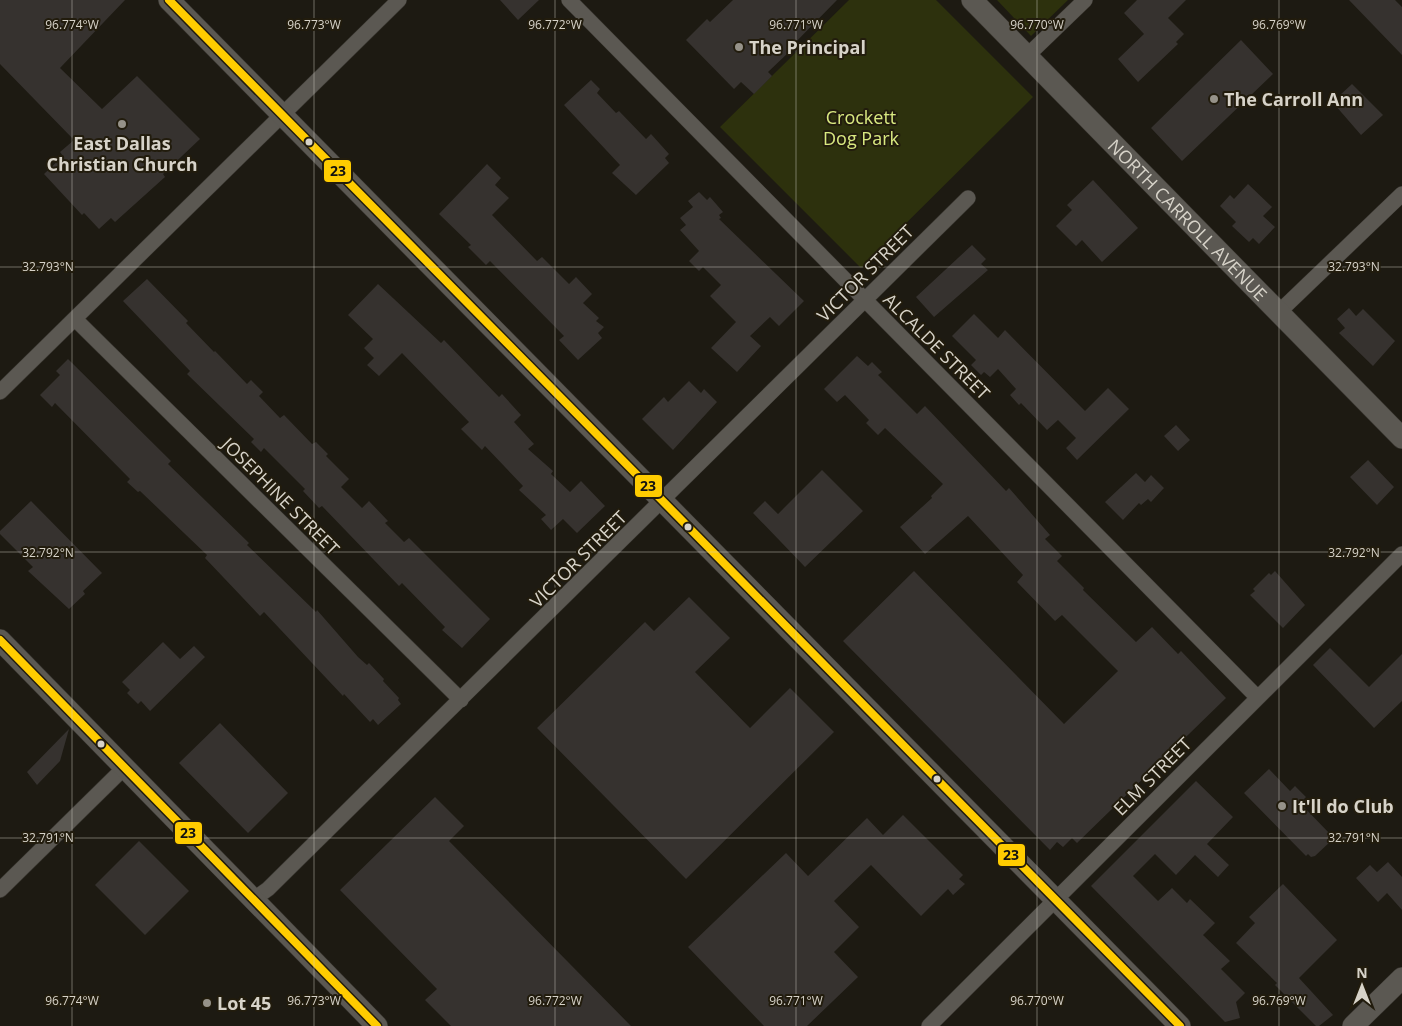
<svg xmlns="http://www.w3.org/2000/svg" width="1402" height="1026" font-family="'Open Sans',sans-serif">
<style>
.green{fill:#2d310d}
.building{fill:#36322f}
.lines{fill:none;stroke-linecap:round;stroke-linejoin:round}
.street-casing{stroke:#393630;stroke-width:16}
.secondary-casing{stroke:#393630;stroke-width:22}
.street{stroke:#5b5852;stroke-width:15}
.secondary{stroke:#5b5852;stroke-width:21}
.bus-1-casing{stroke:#221c0d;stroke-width:11}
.bus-1{stroke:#fc0;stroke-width:8}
.ticks{fill:none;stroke:#d7d3c9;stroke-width:1;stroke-opacity:0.45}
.poi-dot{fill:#969289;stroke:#221c0d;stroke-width:2}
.bus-dot{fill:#d7d3c9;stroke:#221c0d;stroke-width:2}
.labels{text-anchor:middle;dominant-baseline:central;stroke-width:4;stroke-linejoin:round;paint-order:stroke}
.poi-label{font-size:18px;font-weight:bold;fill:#d7d3c9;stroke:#221c0d;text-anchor:start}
.park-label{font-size:18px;fill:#d9e980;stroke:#221c0d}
.street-label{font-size:18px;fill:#d7d3c9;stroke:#221c0d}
.ticks-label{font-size:12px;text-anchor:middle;fill:#d7d3c9;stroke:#221c0d;stroke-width:4;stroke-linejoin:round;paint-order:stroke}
.line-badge{stroke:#221c0d;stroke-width:2}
.pale-badge-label{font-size:14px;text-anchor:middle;font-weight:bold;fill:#111}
</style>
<rect width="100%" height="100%" fill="#1d1a12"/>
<!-- green -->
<path class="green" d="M849,0h87l97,97 -172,171 -141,-141z
M997,0h71l-37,36z"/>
<!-- building -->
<path class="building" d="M0,0h125l-65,68 42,41 35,-33 63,63 -37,35 2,3 -50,45 -4,-4 -12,11 -15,-16 -2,2 -38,-41 19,-18 -3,-4 14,-12 -74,-76z
M500,0h39l-21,20z
M733,0h104l-49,50 1,2 -21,20 4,4 -18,18 -13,-12 -7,7 -48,-49 21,-21 3,3z
M1137,0h49l-18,18 16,16 -8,8 2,2 -40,38 -20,-23 26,-25 -20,-21z
M1349,0h46l7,7v48z
M1241,40l32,34 -91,87 -31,-33z
M591,80l9,9 -3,4 19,20 3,-2 27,28 5,-5 18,20 -4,4 4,5 -33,32 -24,-22 8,-8 -56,-60z
M1352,84l31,31 -22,20 -26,-30 6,-6 -2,-3z
M487,164l14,14 -6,7 14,13 -17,17 45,46 5,-4 27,27 7,-7 16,17 -9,9 16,15 -3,3 8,6 -6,6 4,5 -24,22 -19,-20 5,-4 -74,-75 -4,4 -18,-18 3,-2 -32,-31z
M1093,180l45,48 -36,34 -20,-22 -6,6 -20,-20 16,-16 -5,-5z
M1248,184l24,23 -9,9 12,11 -16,17 -6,-6 -4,4 -17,-16 4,-4 -16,-16 10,-11 4,4z
M699,192l8,8 3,-3 13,15 -4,3 2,3 -2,1 85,82 -25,25 -9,-9 -20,19 11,10 -24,26 -26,-24 25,-26 -26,-26 11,-11 -18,-18 -4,4 -10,-10 10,-10 -19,-21 6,-5 -6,-7 13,-11 -5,-6z
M972,245l14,14 -5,5 7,6 -54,47 -18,-20z
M147,279l41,42 -2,2 28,29 1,-1 32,33 4,-4 12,12 -4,4 21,22 4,-3 28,29 4,-2 12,12 -2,2 23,23 -8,8 21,21 7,-7 19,20 -3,2 19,19 5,-4 81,81 -28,29 -20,-18 3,-3 -43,-44 -3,3 -77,-80 -3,2 -16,-17 2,-2 -41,-41 -3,4 -10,-10 3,-3 -67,-65 3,-3 -67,-70z
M378,284l63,59 3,-3 55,57 3,-3 19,21 -7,7 20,22 -6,5 25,22 -2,3 19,18 11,-11 24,25 -28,27 -14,-14 -12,11 -10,-11 5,-4 -27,-25 4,-4 -38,-40 -3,4 -21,-21 8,-7 -67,-69 -23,23 -12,-11 7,-7 -10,-10 9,-9 -25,-24z
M1349,308l7,8 7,-7 32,32 -22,25 -34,-33 6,-5 -8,-9z
M974,314l24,24 7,-8 80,81 23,-23 21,21 -52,51 -11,-12 10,-10 -18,-18 -11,10 -26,-27 -2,2 -9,-10 6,-6 -18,-20 -8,8 -6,-5 -3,3 -10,-10 5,-5 -24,-24z
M857,356l11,10 4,-4 10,10 -4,3 39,39 8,-8 81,85 3,-3 41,47 -5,4 17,17 -5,5 27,27 -1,2 53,52 16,-15 26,27 3,-3 45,47 -149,145 -5,-5 -9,9 -6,-5 -7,8 -207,-209 71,-70 150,153 54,-53 -56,-56 -7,6 -38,-39 6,-7 -55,-59 -43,38 -25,-27 32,-29 -1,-2 12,-12 -58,-56 -7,7 -12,-12 3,-3 -24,-25 -8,7 -13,-13z
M68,359l103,102 -3,3 81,79 -2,2 69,67 1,-2 41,47 9,8 2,-2 15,16 -1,2 16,17 -1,2 3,4 -23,21 -5,-6 -3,3 -26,-28 -1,2 -79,-84 -4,4 -55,-58 2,-3 -67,-64 -2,1 -11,-10 3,-3 -75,-76 -3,4 -12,-12 20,-20 -4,-4z
M689,381l12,12 3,-4 13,13 -44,48 -31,-31 22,-22 4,5z
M1176,425l14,15 -12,11 -14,-15z
M1368,460l26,27 -17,18 -27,-28z
M822,470l41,41 -58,56 -52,-54 12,-12 13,13z
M1136,473l9,9 6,-7 13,13 -13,14 -3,-3 -7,6 -2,-2 -16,17 -18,-18z
M31,501l71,72 -19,18 2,3 -16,15 -41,-38 5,-4 -33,-33v-3z
M1275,571l30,34 -22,23 -33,-33 5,-4 -2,-2 16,-16 2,2z
M689,597l41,41 -35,34 55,56 40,-40 44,44 -148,147 -149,-151 108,-106 9,9z
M163,642l17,17 14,-13 11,11 -55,54 -9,-10 -3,3 -11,-11 3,-3 -8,-8z
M1330,648l39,39 33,-33v47l-28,27 -61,-63z
M220,723l68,70 -40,40 -69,-70z
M69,729l-9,32 -23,24 -10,-13z
M1269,769l21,22 5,-5 11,11 -6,6 31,32 -1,2 2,3 -17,16 -4,1 -3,-3 -2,2 -62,-63z
M1196,781l37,36 -26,27 22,21 -11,12 -23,-22 -19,20 -21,-21 -22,22 25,25 14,-13 15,15 3,-4 25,24 -12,12 27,26 -9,8 24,24 -9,9 4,16 -15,4 -134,-136z
M435,797l29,29 -15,15 182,185h-180l-26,-26 12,-11 -97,-99z
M903,815l60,60 -4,4 6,5 -12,11 -5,-6 -27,27 -50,-51 -37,36 25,26 -25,25 24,25 -51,49h-43l-76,-79 98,-94 22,23 59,-58 16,17z
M139,841l50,50 -44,44 -50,-50z
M1388,862l14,15v33l-15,-17 -9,9 -22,-24 14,-13 7,7z
M1283,884l54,56 -38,38 34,37 -14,11h-3l-41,-41 2,-2 -41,-40 19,-20 -6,-6z"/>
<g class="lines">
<defs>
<path id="street" d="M569,0l688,697
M1027,56l58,-56
M1278,313l124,-119
M75,319l386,381
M0,392l399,-392
M0,890l124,-122
M254,899l14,-10 700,-691
M929,1026l473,-472"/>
<g id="secondary">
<path d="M169,0l1011,1026"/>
<path id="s1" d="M972,0l430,438"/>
<path d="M0,640l377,386"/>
<path d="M1353,1026l49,-48"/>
</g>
</defs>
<!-- street casing -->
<use href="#street" class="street-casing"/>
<!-- secondary casing -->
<use href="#secondary" class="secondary-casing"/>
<!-- street -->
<use href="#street" class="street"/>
<!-- secondary -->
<use href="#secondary" class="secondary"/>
<defs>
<path id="bus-1" d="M169,0l1011,1026
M0,640l377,386"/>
</defs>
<!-- bus-1 casing -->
<use href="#bus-1" class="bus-1-casing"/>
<!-- bus-1 -->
<use href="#bus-1" class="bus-1"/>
</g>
<!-- ticks -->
<path class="ticks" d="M72,0v1026M314,0v1026M555,0v1026M796,0v1026M1037,0v1026M1279,0v1026M0,267h1402M0,552h1402M0,838h1402"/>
<!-- markers -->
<g class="poi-dot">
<circle cx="739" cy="47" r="5"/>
<circle cx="1214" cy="99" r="5"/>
<circle cx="122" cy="124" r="5"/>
<circle cx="1282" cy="806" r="5"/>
<circle cx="207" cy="1003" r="5"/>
</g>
<g class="bus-dot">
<circle cx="309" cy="142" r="4.5"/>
<circle cx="688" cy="527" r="4.5"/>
<circle cx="101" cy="744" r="4.5"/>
<circle cx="937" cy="779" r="4.5"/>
</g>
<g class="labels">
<!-- poi labels -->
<g class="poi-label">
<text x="749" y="47">The Principal</text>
<text x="1224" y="99">The Carroll Ann</text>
<text x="122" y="143" text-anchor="middle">East Dallas<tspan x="122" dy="21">Christian Church</tspan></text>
<text x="1292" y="806">It'll do Club</text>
<text x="217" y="1003">Lot 45</text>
</g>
<!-- park labels -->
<g class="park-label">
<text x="861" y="117">Crockett<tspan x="861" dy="21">Dog Park</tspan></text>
</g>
<!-- street labels -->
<g class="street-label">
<text stroke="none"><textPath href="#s1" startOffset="308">NORTH CARROLL AVENUE</textPath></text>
<text transform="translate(865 273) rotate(-45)">VICTOR STREET</text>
<text transform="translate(937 346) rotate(45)">ALCALDE STREET</text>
<text transform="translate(281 496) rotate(45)">JOSEPHINE STREET</text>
<text transform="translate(578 559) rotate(-45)">VICTOR STREET</text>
<text transform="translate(1152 776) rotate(-45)">ELM STREET</text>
</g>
</g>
<g class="ticks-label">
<text x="72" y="29">96.774°W</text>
<text x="314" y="29">96.773°W</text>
<text x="555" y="29">96.772°W</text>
<text x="796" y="29">96.771°W</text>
<text x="1037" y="29">96.770°W</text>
<text x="1279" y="29">96.769°W</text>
<text x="48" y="271">32.793°N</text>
<text x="1354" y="271">32.793°N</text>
<text x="48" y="557">32.792°N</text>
<text x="1354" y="557">32.792°N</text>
<text x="48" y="842">32.791°N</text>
<text x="1354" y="842">32.791°N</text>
<text x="72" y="1005">96.774°W</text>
<text x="314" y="1005">96.773°W</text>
<text x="555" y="1005">96.772°W</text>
<text x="796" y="1005">96.771°W</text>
<text x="1037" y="1005">96.770°W</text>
<text x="1279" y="1005">96.769°W</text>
</g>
<g class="line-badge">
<rect x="323" y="159" width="29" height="24" rx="5" fill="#fc0"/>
<rect x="634" y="474" width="29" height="24" rx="5" fill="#fc0"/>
<rect x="174" y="821" width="29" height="24" rx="5" fill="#fc0"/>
<rect x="997" y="843" width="29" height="24" rx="5" fill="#fc0"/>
</g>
<g class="pale-badge-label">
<text x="338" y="176">23</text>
<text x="648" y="491">23</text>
<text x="188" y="838">23</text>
<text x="1011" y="860">23</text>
</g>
<!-- north arrow -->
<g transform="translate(1362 986)" stroke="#221c0d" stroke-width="4" paint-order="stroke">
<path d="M0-4L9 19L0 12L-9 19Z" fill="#d7d3c9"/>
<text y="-8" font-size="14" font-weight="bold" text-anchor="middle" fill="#d7d3c9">N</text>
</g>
</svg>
